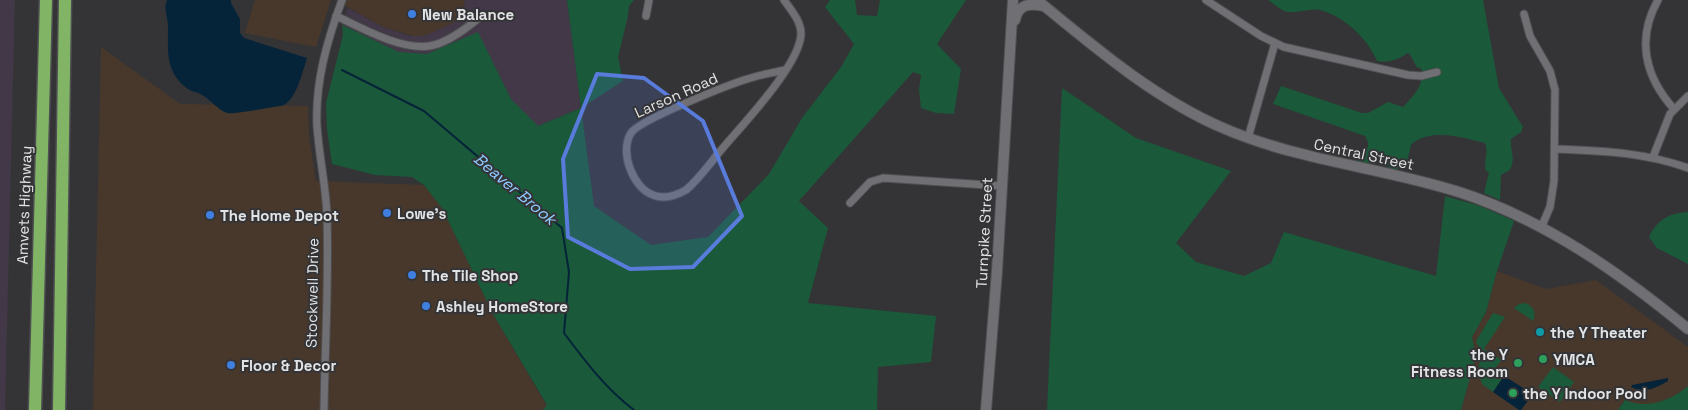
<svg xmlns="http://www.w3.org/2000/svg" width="1688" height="410" font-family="'Space Grotesk',sans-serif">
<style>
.commercial{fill:#48382c}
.industrial{fill:#423847}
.green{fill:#1a593a}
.water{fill:#052439}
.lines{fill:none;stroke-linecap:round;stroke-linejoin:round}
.stream{stroke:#052439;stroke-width:2}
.street-casing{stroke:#4f5052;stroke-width:9}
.secondary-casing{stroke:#4f5052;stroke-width:12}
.highway-casing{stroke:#4f5052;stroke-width:15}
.street{stroke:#707074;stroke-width:7}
.secondary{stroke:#707074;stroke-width:10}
.highway{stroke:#81b565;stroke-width:12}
.marked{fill:#587bdc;fill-opacity:0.2;stroke:#587bdc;stroke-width:4;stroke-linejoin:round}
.shop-dot{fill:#3f7fe0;stroke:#343437;stroke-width:2}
.culture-dot{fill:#0f9aa8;stroke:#343437;stroke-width:2}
.leisure-dot{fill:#2e9e5b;stroke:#343437;stroke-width:2}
.labels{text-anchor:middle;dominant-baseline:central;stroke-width:4;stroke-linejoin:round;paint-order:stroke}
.poi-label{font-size:15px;font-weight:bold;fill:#e2e3e5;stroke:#343437;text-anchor:start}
.street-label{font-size:15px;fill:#e2e3e5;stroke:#343437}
.water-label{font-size:16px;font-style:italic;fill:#8eccff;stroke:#343437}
</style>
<rect width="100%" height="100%" fill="#343437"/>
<!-- commercial -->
<path class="commercial" d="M255,0h76l-15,47 -71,-14z
M335,0h130l-2,10 -8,12 -24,12 -14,3 -34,-10z
M101,47l79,57 128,2 1,29 7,46 108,4 18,23 51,106 54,92 -4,4h-450z
M1497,271l49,18 50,-9 92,67v39l-11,10 -21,9 -18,1 -13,-6 -7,10h-157l15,-54 -4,-19 14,-25z"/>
<!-- industrial -->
<path class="industrial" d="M0,0h15l-10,410h-5z
M465,0h102l14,108 -43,18 -196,-101 6,-17 35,19 27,9h14l31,-14 8,-12z"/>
<!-- green -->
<path class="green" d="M567,0h67l-5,6 -1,10 -10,41 5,24 -42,27 13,98 57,39 57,-8 61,-63 33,-56 39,-51 13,-23 -29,-37 5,-7h25l2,15 20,1 3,-16h86l-29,44 24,25 -7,45 -18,-1 -15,-5 -2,-18 2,-15 -8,-3 -114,129 29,27 -20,75 128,13 -5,46 -53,5 -1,43h-334l4,-5 -54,-91 -51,-106 -18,-23 -12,-8 -37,-2 -43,-11 -5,-35 -1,-26 17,-68 -1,-10 57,27 28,2 51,-22 33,67 27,27 43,-18z
M1268,0h215l16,88 24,39 -2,5 -10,7c-1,13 5,18 -1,31l-9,5 -1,25 -16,-7 5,-21 -3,-1c-3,-9 3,-19 -1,-28 -22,-5 -55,-16 -74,2 -3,13 -4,25 -20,24l-9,-10 -17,6 -11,-6 -1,-6 11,-2 4,-4v-5l-3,-6 -92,-32 8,-18 81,27h6l20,-11 15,5c11,-12 22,-22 18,-39h-3c-5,-5 -5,-11 -10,-15 -11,7 -18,10 -31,8 -10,-23 -32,-44 -57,-51 -10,-2 -21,3 -32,2 -6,-1 -14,-8 -20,-12z
M1062,88l74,50 95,33 -55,72 20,19 48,14 27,-13 13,-31 152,44 9,-80 35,10 34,15 -17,50 -11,41 -14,25 4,19 -15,54h-414z
M1688,212v52l-31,-16 -8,-11c8,-17 20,-24 39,-25z
M1525,303c8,3 12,10 8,18l-19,-13 5,-4z
M1493,313l12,4 -21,32 18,11 -8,9 10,7 -11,16 -10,-7 -3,-6 -2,-7 3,-19 -5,-12z
M1553,367l21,15 -14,20 -22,-15z
M1688,386v24h-70l7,-10c21,10 47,0 63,-14z"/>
<!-- water -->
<path class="water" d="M167,0h64v3l9,16v14l4,5 63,20c-5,15 -11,44 -26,48 -10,1 -49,9 -54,7 -9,-3 -16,-13 -25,-18 -4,-3 -10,-3 -14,-6 -23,-17 -20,-37 -20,-63 0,-9 -5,-17 -1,-26z
M1504,376l29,18 -12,16h-2l-26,-18z
M1668,378v3c-12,7 -23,13 -37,6l1,-2z"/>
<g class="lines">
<!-- stream -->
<path class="stream" d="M342,70l82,41 138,117 7,44 -5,61c21,28 42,56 70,77"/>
<defs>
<path id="street" d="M784,0c7,10 17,21 17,34 -1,31 -59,91 -79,115 -12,14 -22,29 -36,41 -9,5 -22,10 -33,5 -20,-7 -34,-43 -22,-62 8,-13 95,-47 113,-53 14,-5 28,-7 41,-10
M1206,0l55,36 23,11 124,28 13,1 16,-4
M1658,0c-22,39 -13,77 16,109
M1524,14l6,22 20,35 5,19 -1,91 -4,26 -9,21
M336,16c26,12 64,34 93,30 16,-2 38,-18 51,-29
M646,16l3,-16
M1248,138l27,-95
M1556,149c47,2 87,3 132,19
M1653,157l17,-43 18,-18
M850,203l20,-21 13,-4 119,8
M324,410c1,-64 5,-129 3,-194 -1,-30 -8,-60 -10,-90 -2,-44 10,-85 25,-126"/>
<path id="secondary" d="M1037,0c56,46 118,99 186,128 76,33 158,39 236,64 86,28 161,81 229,137
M1015,20c3,-16 15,-17 28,-14
M986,410l11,-139 16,-271"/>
<path id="highway" d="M35,410l11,-410
M59,410l6,-410"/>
</defs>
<!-- street casing -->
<use href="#street" class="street-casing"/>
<!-- secondary casing -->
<use href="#secondary" class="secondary-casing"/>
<!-- highway casing -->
<use href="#highway" class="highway-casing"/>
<!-- street -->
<use href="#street" class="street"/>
<!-- secondary -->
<use href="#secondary" class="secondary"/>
<!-- highway -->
<use href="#highway" class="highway"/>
</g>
<!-- marked area -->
<path class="marked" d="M597,74l47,4 59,43 39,95 -49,51 -63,2 -62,-32 -5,-78z"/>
<!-- markers -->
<g class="shop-dot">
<circle cx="412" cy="14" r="5"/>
<circle cx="387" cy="213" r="5"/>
<circle cx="210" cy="215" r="5"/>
<circle cx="412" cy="275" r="5"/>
<circle cx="426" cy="306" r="5"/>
<circle cx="231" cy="365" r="5"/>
</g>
<circle class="culture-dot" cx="1540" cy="332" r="5"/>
<g class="leisure-dot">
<circle cx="1543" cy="359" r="5"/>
<circle cx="1518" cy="363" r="5"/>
<circle cx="1513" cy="393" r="5"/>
</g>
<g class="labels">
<!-- poi labels -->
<g class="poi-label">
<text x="422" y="14">New Balance</text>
<text x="397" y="213">Lowe's</text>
<text x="220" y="215">The Home Depot</text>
<text x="422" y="275">The Tile Shop</text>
<text x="436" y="306">Ashley HomeStore</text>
<text x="1550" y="332">the Y Theater</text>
<text x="1508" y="354" text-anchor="end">the Y<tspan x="1508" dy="17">Fitness Room</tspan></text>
<text x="1553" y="359">YMCA</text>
<text x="241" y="365">Floor &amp; Decor</text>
<text x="1523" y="393">the Y Indoor Pool</text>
</g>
<!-- street labels -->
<g class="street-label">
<text transform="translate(676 95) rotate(-24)">Larson Road</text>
<text transform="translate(1364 154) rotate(12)">Central Street</text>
<text transform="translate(24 205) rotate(-88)">Amvets Highway</text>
<text transform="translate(984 233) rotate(-87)">Turnpike Street</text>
<text transform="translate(312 293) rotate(-89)">Stockwell Drive</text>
</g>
<!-- water labels -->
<g class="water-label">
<text transform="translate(515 189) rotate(40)">Beaver Brook</text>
</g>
</g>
</svg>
